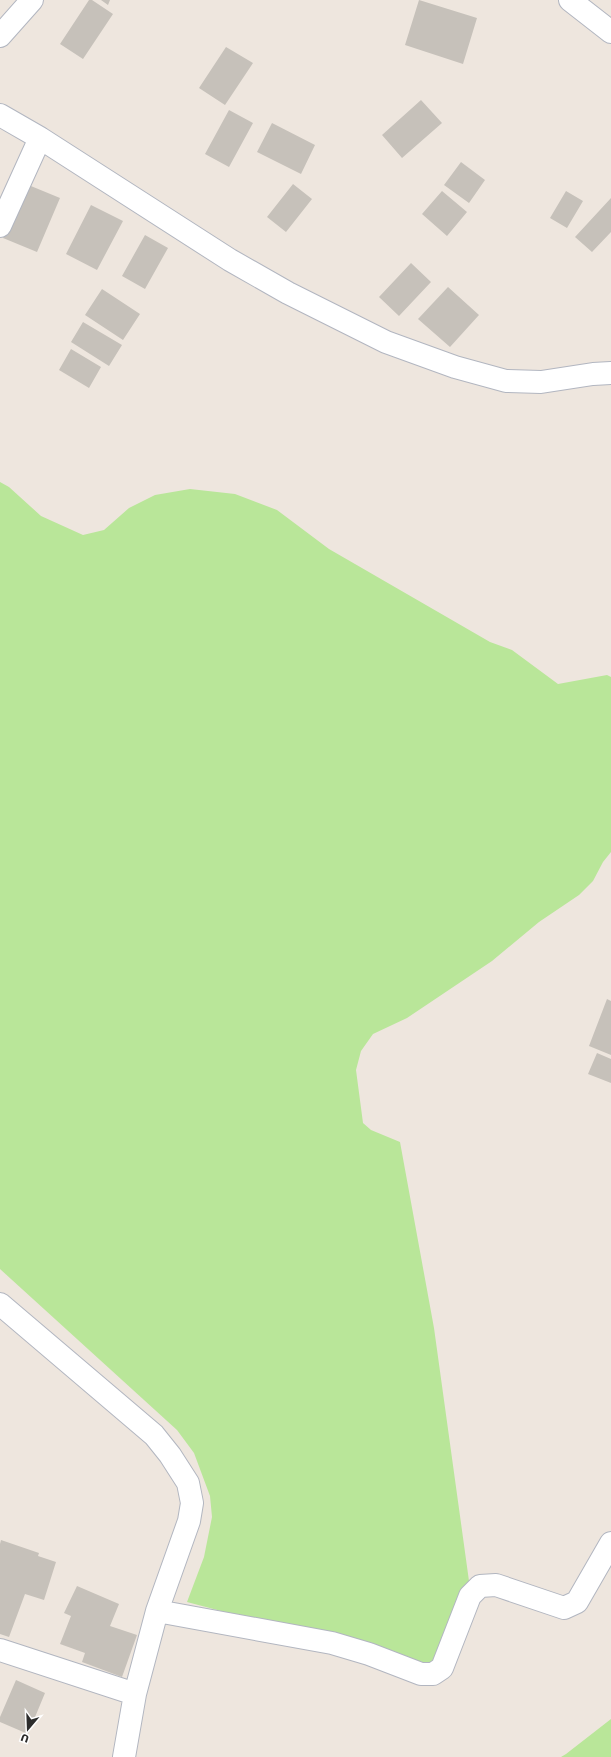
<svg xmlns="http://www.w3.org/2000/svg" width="611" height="1757" font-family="'Work Sans',sans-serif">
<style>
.green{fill:#b9e699}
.building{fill:#c6c1ba}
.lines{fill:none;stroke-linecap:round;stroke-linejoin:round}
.street-casing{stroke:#b2b6c0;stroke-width:24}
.street{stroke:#fff;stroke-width:22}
</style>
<rect width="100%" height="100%" fill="#eee6de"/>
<!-- green -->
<path class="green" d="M0,482l9,5 32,29 42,19 21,-5 25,-22 26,-13 35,-6 45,5 42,16 52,39 161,93 22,8 46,34 49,-9 4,2v175l-8,10 -10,19 -14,14 -40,27 -47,39 -85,57 -34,16 -12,17 -5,19 7,53 8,7 29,12 34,186 35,253 -8,54 -29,32 -245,-65 17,-45 8,-40 -2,-21 -16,-43 -17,-23 -177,-161z
M611,1719v38h-50l5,-3z"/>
<!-- building -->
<path class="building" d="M89,0h3l21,14 -30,45 -23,-15z
M101,0h9l-2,5z
M419,0l58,18 -14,46 -58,-19z
M226,47l27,16 -28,42 -26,-17z
M421,100l21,23 -40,35 -20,-23z
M229,110l24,13 -24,44 -24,-13z
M272,123l43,22 -14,29 -44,-22z
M461,162l24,18 -16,23 -25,-18z
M26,184l34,14 -23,54 -34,-14z
M293,184l19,15 -26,33 -19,-15z
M442,191l25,21 -20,24 -25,-22z
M566,191l17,10 -16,27 -17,-10z
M611,198v34l-19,20 -17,-15z
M91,205l32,16 -26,49 -31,-16z
M145,235l23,13 -23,41 -23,-13z
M411,263l20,19 -32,34 -20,-19z
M448,287l31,28 -29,32 -32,-28z
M102,289l38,25 -17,26 -38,-25z
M83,322l39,23 -13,21 -38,-24z
M71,349l30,18 -12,21 -30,-18z
M607,999l4,2v54l-22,-9z
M597,1053l14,6v24l-23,-9z
M1,1540l38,13 -1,3 18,6 -12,38 -19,-6 -16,43 -9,-3v-90z
M77,1586l42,18 -9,22 27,9 -15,42 -40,-15 3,-9 -25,-9 11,-28 -7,-3z
M16,1680l29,13 -17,41 -28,-12v-5z"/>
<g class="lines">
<defs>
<path id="street" d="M570,0l41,32
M0,36l32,-36
M0,115l40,23 190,122 58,33 98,49 69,25 51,14 35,1 52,-8 18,-1
M0,226l40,-88
M0,1304l154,131 16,20 18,28 4,20 -3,18 -32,90 -22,83 -11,63
M157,1611l175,32 37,11 52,20h12l9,-6 28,-72 10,-10 16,-1 68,23 13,-6 34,-59
M0,1650l135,44"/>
</defs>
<!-- street casing -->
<use href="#street" class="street-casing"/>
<!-- street -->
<use href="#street" class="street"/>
</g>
<!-- north arrow -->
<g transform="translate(28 1729) rotate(199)" stroke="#ffffff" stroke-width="3" paint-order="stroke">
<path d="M0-3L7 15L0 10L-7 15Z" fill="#2c2c2c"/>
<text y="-6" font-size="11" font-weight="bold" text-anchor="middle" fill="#2c2c2c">U</text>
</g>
</svg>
